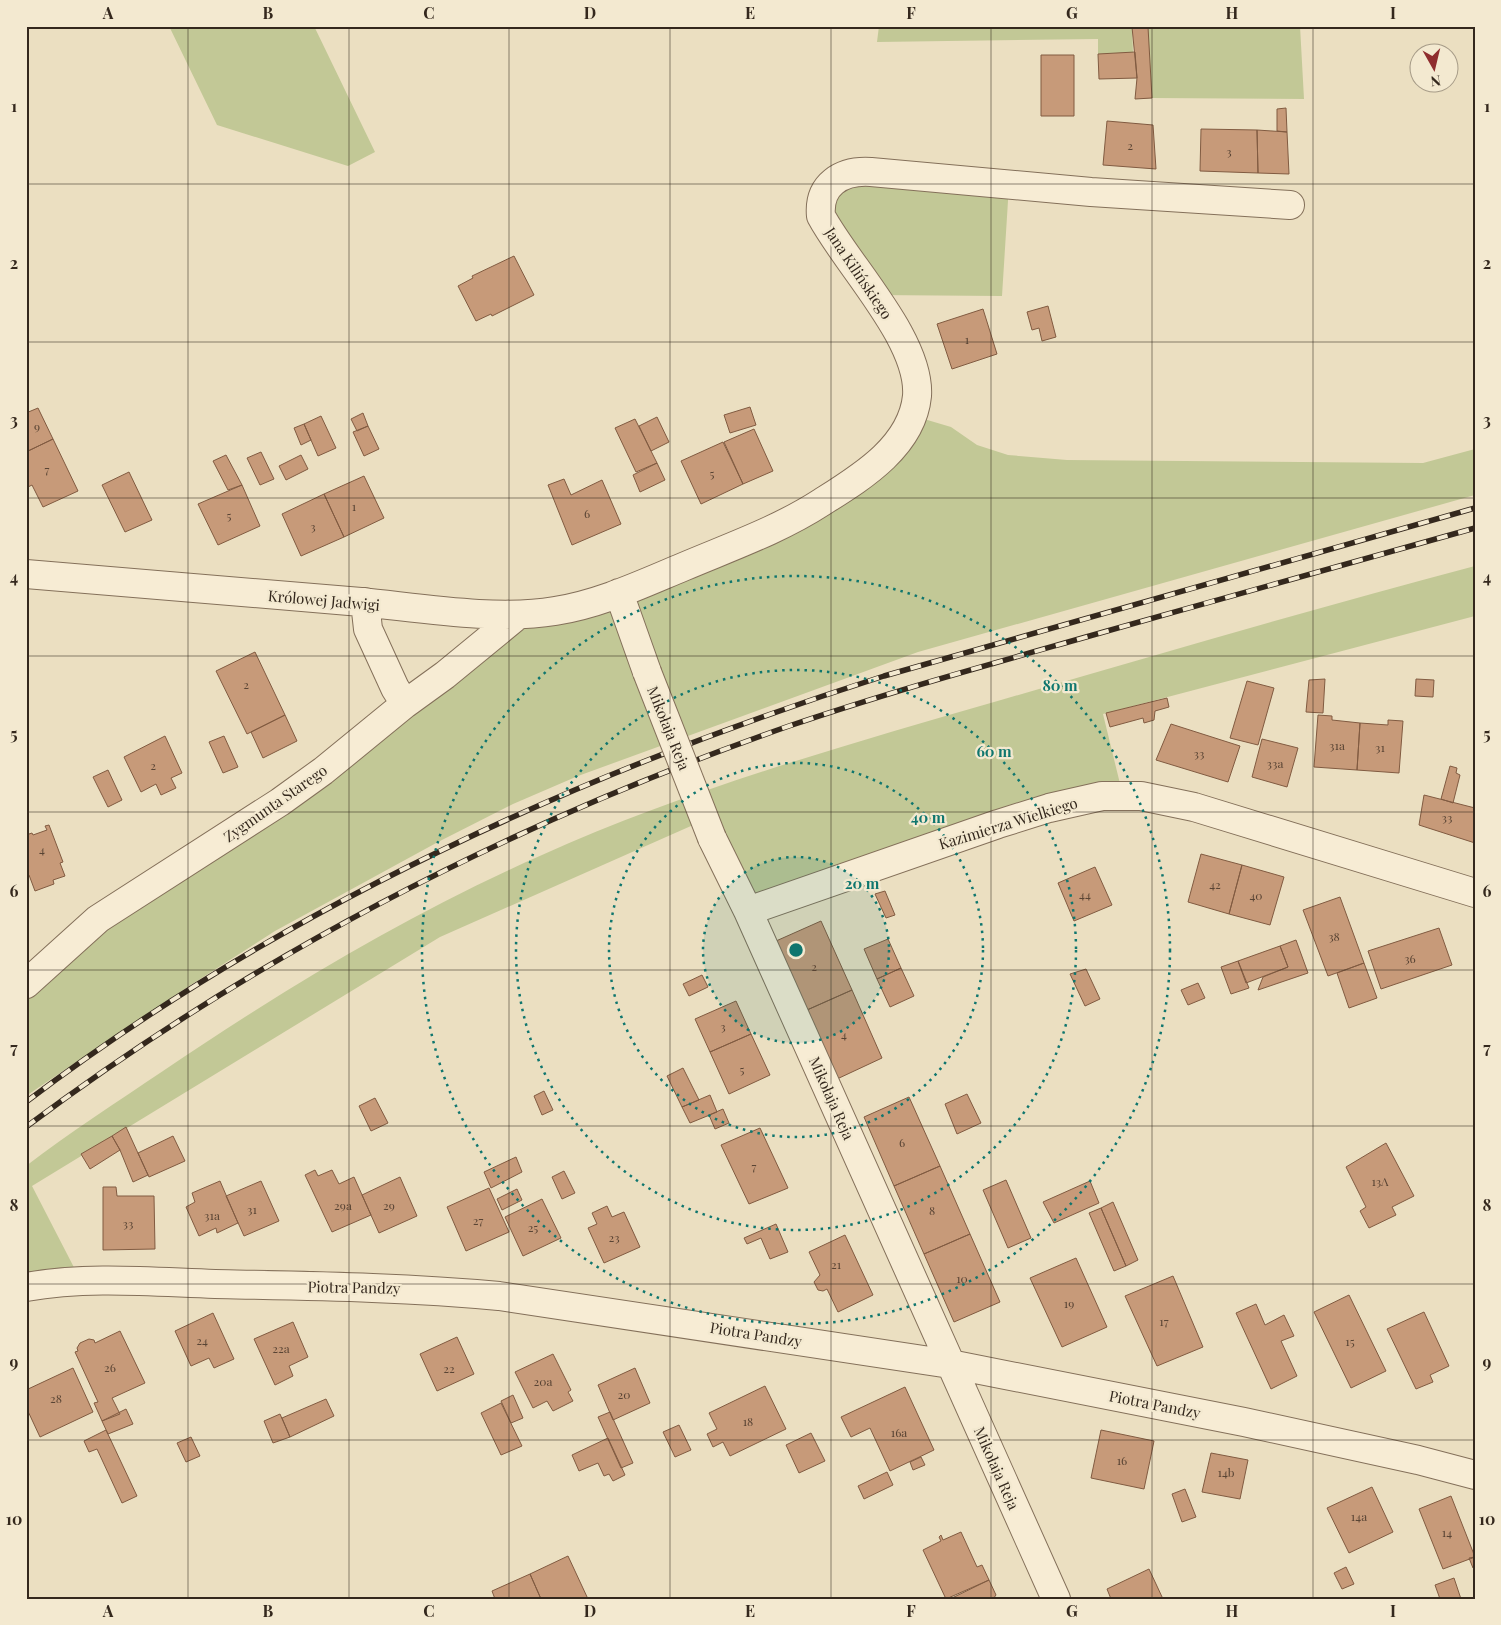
<svg xmlns="http://www.w3.org/2000/svg" width="1501" height="1625" font-family="'Playfair Display',serif">
<style>
.green{fill:#c2c896}
.building{fill:#c79a79;stroke:#815b41}
.lines{fill:none;stroke-linecap:round;stroke-linejoin:round}
.minor-casing{stroke:#84705a;stroke-width:30}
.minor{stroke:#f7ecd4;stroke-width:28}
.rail-casing{stroke:#34281d;stroke-width:5.5}
.rail{stroke:#f3e9d0;stroke-width:4;stroke-dasharray:11;stroke-linecap:butt}
.minor-bridge-casing{stroke:#84705a;stroke-width:30;stroke-linecap:butt}
.minor-bridge{stroke:#f7ecd4;stroke-width:28}
.grid{fill:none;stroke:#34281d;stroke-width:1;stroke-opacity:0.55}
.ring{fill:none;stroke:#0f766e;stroke-width:2.5;stroke-dasharray:2.5 5}
.labels{text-anchor:middle;dominant-baseline:central;stroke-width:4.5;stroke-linejoin:round;paint-order:stroke}
.number-label{font-size:12px;fill:#594434}
.street-label{font-size:15px;fill:#34281d;stroke:#f3e9d0}
.centre{fill:#0f766e;stroke:#f3e9d0;stroke-width:2.5}
.ring-label{font-size:15px;text-anchor:middle;font-weight:bold;fill:#0f766e;stroke:#f3e9d0;stroke-width:4.5;stroke-linejoin:round;paint-order:stroke}
.neatline{fill:none;stroke:#34281d;stroke-width:2}
.grid-label{font-size:16px;text-anchor:middle;font-weight:bold;fill:#34281d}
</style>
<rect width="100%" height="100%" fill="#ebdfc1"/>
<!-- green -->
<path class="green" d="M169,26h145l61,126 -27,14 -131,-41z
M879,26h421l4,73 -152,-1 -5,-71h-15l1,26 -35,1v-15l-221,3z
M835,180l174,5 -7,111 -128,-1 -50,-105z
M924,419l27,8 26,18 31,10 59,5 356,3 52,-14v46l-557,157 -340,124 -65,28 -75,38 -163,89 -89,57 -160,108v-112l492,-369 253,-84z
M1475,566v50l-372,98 20,82 -375,115 -39,-93 -269,119 -408,249 49,95 -55,6v-121c44,-34 91,-64 137,-95 121,-82 245,-157 379,-216 147,-66 304,-110 459,-155 158,-46 315,-92 474,-134z"/>
<!-- building -->
<path class="building" d="M1132,27h16l4,71 -17,1 2,-21z
M1135,52l2,26 -38,1 -1,-25z
M1041,55h33v61h-33z
M1286,108l1,24 -10,-1v-22z
M1107,121l46,4 3,44 -53,-4z
M1201,129l56,1 1,43 -58,-2z
M1257,130l30,2 2,42 -31,-1z
M514,256l20,39 -42,21 -1,-2 -15,7 -18,-35 15,-8 -1,-2z
M1048,306l8,31 -14,4 -3,-13 -7,2 -5,-18z
M983,309l14,45 -45,15 -15,-45z
M750,407l6,18 -26,8 -6,-18z
M38,408l15,31 -27,13v-39z
M363,413l5,13 -11,5 -6,-12z
M321,416l15,32 -18,8 -14,-32z
M657,417l12,25 -18,9 -12,-25z
M635,419l22,44 -21,9 -21,-44z
M304,424l7,16 -10,5 -7,-17z
M368,426l11,23 -15,7 -11,-24z
M754,429l19,42 -30,13 -19,-42z
M53,439l25,52 -35,16 -11,-22 -6,3v-36z
M723,442l20,42 -42,20 -20,-43z
M261,452l13,27 -14,6 -13,-27z
M226,455l16,30 -14,5 -15,-29z
M301,455l7,14 -22,11 -7,-14z
M657,463l8,17 -25,12 -7,-17z
M129,472l23,48 -27,12 -23,-47z
M364,476l20,42 -40,19 -20,-43z
M564,479l7,16 31,-15 19,44 -49,21 -24,-60z
M242,485l18,41 -42,19 -20,-41z
M324,494l20,43 -43,19 -19,-42z
M255,652l30,63 -38,19 -31,-63z
M1325,679l-2,34 -17,-1 3,-32z
M1416,679l18,1 -1,17 -18,-1z
M1247,681l27,7 -16,57 -28,-7z
M1167,698l2,9 -14,4 -1,9 -10,3 -1,-5 -33,9 -4,-14z
M285,715l12,26 -34,17 -12,-26z
M1318,715l14,1v4l28,3 -3,47 -43,-3z
M1388,720l15,1 -4,52 -42,-3 3,-47 28,2z
M1171,724l69,22 -12,36 -72,-22z
M165,736l17,37 -11,5 5,10 -15,7 -5,-11 -15,8 -17,-35z
M224,736l14,31 -15,6 -14,-31z
M1262,739l36,9 -11,39 -35,-10z
M1450,766l7,2 -1,5 4,2 -7,28 -12,-4z
M108,770l14,30 -14,7 -15,-30z
M1424,795l51,13v35l-56,-18z
M49,825l14,37 -3,1 5,13 -12,4 1,4 -19,7 -6,-16 -3,2v-42l6,-2 1,2 14,-5 -2,-4z
M1201,854l41,11 -13,49 -41,-12z
M1242,865l42,12 -14,48 -41,-11z
M1095,867l17,38 -38,16 -16,-38z
M885,891l10,24 -9,3 -11,-24z
M1340,897l24,66 -36,13 -25,-66z
M821,921l31,69 -45,20 -31,-69z
M1439,928l13,37 -71,24 -13,-38z
M888,939l13,29 -24,11 -13,-30z
M1296,940l12,33 -50,17 5,-13 25,-10 -8,-21z
M1280,946l8,21 -42,16 -8,-22z
M1238,961l11,27 -18,6 -10,-27z
M1364,963l13,35 -28,10 -12,-35z
M901,968l13,28 -24,11 -13,-28z
M1086,969l14,30 -15,7 -15,-32z
M702,975l6,12 -19,9 -6,-12z
M1198,983l7,15 -17,7 -7,-15z
M852,990l30,68 -45,21 -30,-69z
M736,1001l15,33 -41,18 -15,-33z
M751,1034l19,41 -41,19 -19,-42z
M683,1068l16,32 -17,7 -15,-31z
M544,1091l9,19 -11,5 -8,-19z
M967,1094l14,29 -24,11 -12,-30z
M710,1095l7,17 -27,11 -8,-16z
M909,1097l31,69 -46,20 -30,-69z
M375,1098l13,25 -17,8 -12,-25z
M723,1109l6,14 -14,6 -6,-14z
M126,1127l22,48 -15,7 -13,-32 -8,-14z
M760,1128l28,60 -39,16 -28,-59z
M112,1136l8,14 -30,19 -9,-15z
M173,1136l12,25 -36,16 -11,-24z
M1386,1143l28,53 -22,11 4,8 -27,13 -9,-17 6,-4 -20,-40z
M516,1157l6,15 -31,16 -7,-16z
M940,1166l30,68 -46,20 -30,-68z
M315,1170l3,6 14,-6 7,14 15,-7 17,38 -39,17 -27,-57z
M564,1171l11,22 -13,6 -10,-22z
M400,1177l17,39 -38,17 -17,-38z
M1006,1180l25,58 -23,10 -25,-58z
M220,1181l18,42 -21,10 -1,-5 -17,8 -13,-29 9,-5 -3,-9z
M261,1181l18,40 -35,15 -18,-40z
M1090,1181l9,22 -45,20 -11,-21z
M103,1187h13l1,9h37l1,53 -52,1z
M489,1188l20,44 -43,19 -19,-44z
M517,1189l5,11 -20,10 -5,-11z
M542,1199l19,39 -38,18 -18,-39z
M1113,1202l25,58 -12,6 -25,-58z
M607,1206l5,11 12,-5 16,35 -36,16 -16,-35 9,-4 -5,-11z
M1101,1208l25,58 -12,5 -25,-58z
M776,1224l12,28 -18,7 -9,-21 -14,6 -3,-6z
M970,1234l30,68 -46,20 -30,-68z
M845,1235l28,60 -35,17 -11,-23 -4,2 -5,-1 -4,-8 6,-7 -11,-23z
M1076,1258l31,69 -45,20 -32,-69z
M1173,1276l30,71 -46,19 -32,-70z
M1349,1295l37,76 -35,17 -37,-76z
M1256,1304l9,21 19,-10 10,21 -13,5 16,35 -26,13 -35,-76z
M1424,1312l25,54 -19,9 3,7 -17,7 -29,-60z
M213,1313l21,46 -20,9 -5,-10 -18,8 -16,-35z
M293,1322l15,35 -19,9 4,10 -18,9 -21,-46z
M120,1331l25,52 -33,15 8,16 -18,7 -8,-18 4,-1 -23,-50 3,-1 -1,-3 3,-5 9,-4 5,1 1,3z
M457,1337l17,37 -37,17 -17,-37z
M553,1354l18,36 -3,2 5,9 -20,10 -6,-10 -14,7 -18,-36z
M73,1368l20,44 -53,25 -14,-30v-17z
M635,1368l15,35 -37,17 -15,-35z
M765,1386l21,43 -56,27 -7,-14 -10,5 -6,-13 10,-5 -8,-16z
M905,1387l29,63 -44,21 -20,-43 -19,9 -10,-20z
M513,1395l10,23 -12,5 -10,-22z
M326,1399l8,17 -44,21 -8,-19z
M501,1403l21,43 -21,9 -20,-42z
M126,1409l7,15 -25,10 -6,-13z
M610,1412l23,51 -12,5 -23,-51z
M280,1414l10,23 -17,6 -9,-22z
M679,1425l12,25 -16,7 -12,-25z
M106,1430l31,66 -15,7 -25,-54 -8,3 -5,-11z
M1101,1430l53,11 -10,48 -53,-11z
M811,1433l14,28 -26,12 -13,-28z
M191,1437l9,19 -14,6 -9,-19z
M608,1438l17,37 -12,6 -4,-7 -5,2 -6,-13 -19,8 -7,-16z
M1211,1453l37,7 -8,39 -38,-7z
M921,1457l4,8 -12,5 -3,-8z
M887,1472l6,13 -29,14 -6,-13z
M1372,1487l21,45 -44,21 -22,-45z
M1185,1489l11,28 -14,5 -10,-28z
M1451,1496l24,61 -32,12 -24,-60z
M961,1532l16,35 5,-2 7,15 -43,19 -23,-49 18,-9 -2,-4 2,-2 2,5z
M568,1556l20,43h-47l-11,-25z
M1475,1557v10l-2,1 -4,-10z
M1346,1567l8,17 -12,5 -8,-16z
M1149,1569l14,30h-52l-4,-10z
M530,1574l11,25h-46l-3,-8z
M1454,1578l7,21h-21l-5,-14z
M989,1580l7,15 -3,4h-43z"/>
<g class="lines">
<defs>
<path id="minor" d="M26,574c112,10 224,18 335,28 60,6 135,19 194,9 45,-7 87,-27 128,-44 47,-20 96,-37 139,-65 38,-24 90,-55 95,-106 4,-56 -70,-131 -96,-180 -3,-31 20,-46 50,-44l220,20 199,13
M619,593l28,79
M365,602l3,27 27,59 10,16
M712,838l36,73 308,688
M748,911l250,-87 51,-16 53,-12h39l53,11 281,86
M26,984l72,-65 182,-117 43,-31 82,-67 40,-29 73,-60
M26,1287c62,-11 127,-5 189,-3 95,2 189,3 284,12l451,68 294,58 174,38 57,15"/>
</defs>
<!-- minor casing -->
<use href="#minor" class="minor-casing"/>
<!-- minor -->
<use href="#minor" class="minor"/>
<defs>
<path id="rail" d="M26,1102c256,-194 553,-329 858,-426l591,-168
M26,1127c231,-173 491,-306 763,-401 100,-34 202,-62 304,-91 127,-36 254,-71 382,-107"/>
</defs>
<!-- rail casing -->
<use href="#rail" class="rail-casing"/>
<!-- rail -->
<use href="#rail" class="rail"/>
<defs>
<path id="minor-bridge" d="M647,672l65,166"/>
</defs>
<!-- minor-bridge casing -->
<use href="#minor-bridge" class="minor-bridge-casing"/>
<!-- minor-bridge -->
<use href="#minor-bridge" class="minor-bridge"/>
</g>
<!-- grid -->
<path class="grid" d="M188,26v1573M349,26v1573M509,26v1573M670,26v1573M831,26v1573M991,26v1573M1152,26v1573M1313,26v1573M26,184h1449M26,342h1449M26,498h1449M26,656h1449M26,812h1449M26,970h1449M26,1126h1449M26,1284h1449M26,1440h1449"/>
<!-- distance rings -->
<circle cx="796" cy="950" r="93" fill="#0f766e" fill-opacity=".12"/>
<g class="ring">
<circle cx="796" cy="950" r="93"/>
<circle cx="796" cy="950" r="187"/>
<circle cx="796" cy="950" r="280"/>
<circle cx="796" cy="950" r="374"/>
</g>
<g class="labels">
<!-- number labels -->
<g class="number-label">
<text x="1130" y="145">2</text>
<text x="1229" y="151">3</text>
<text x="967" y="339">1</text>
<text x="37" y="426">9</text>
<text x="47" y="469">7</text>
<text x="712" y="473">5</text>
<text x="354" y="506">1</text>
<text x="587" y="513">6</text>
<text x="229" y="515">5</text>
<text x="313" y="526">3</text>
<text x="246" y="684">2</text>
<text x="1337" y="745">31a</text>
<text x="1380" y="747">31</text>
<text x="1199" y="753">33</text>
<text x="1275" y="763">33a</text>
<text x="153" y="765">2</text>
<text x="1447" y="817">33</text>
<text x="42" y="849">4</text>
<text x="1215" y="884">42</text>
<text x="1085" y="894">44</text>
<text x="1256" y="895">40</text>
<text x="1334" y="936">38</text>
<text x="1410" y="958">36</text>
<text x="814" y="966">2</text>
<text x="723" y="1026">3</text>
<text x="844" y="1034">4</text>
<text x="742" y="1069">5</text>
<text x="902" y="1142">6</text>
<text x="754" y="1166">7</text>
<text x="1380" y="1181">13A</text>
<text x="343" y="1205">29a</text>
<text x="389" y="1205">29</text>
<text x="252" y="1209">31</text>
<text x="932" y="1210">8</text>
<text x="212" y="1215">31a</text>
<text x="478" y="1220">27</text>
<text x="128" y="1223">33</text>
<text x="533" y="1227">25</text>
<text x="614" y="1237">23</text>
<text x="836" y="1264">21</text>
<text x="962" y="1278">10</text>
<text x="1069" y="1303">19</text>
<text x="1164" y="1321">17</text>
<text x="202" y="1340">24</text>
<text x="1350" y="1341">15</text>
<text x="281" y="1348">22a</text>
<text x="110" y="1367">26</text>
<text x="449" y="1368">22</text>
<text x="543" y="1381">20a</text>
<text x="624" y="1394">20</text>
<text x="56" y="1398">28</text>
<text x="748" y="1421">18</text>
<text x="899" y="1432">16a</text>
<text x="1122" y="1460">16</text>
<text x="1226" y="1472">14b</text>
<text x="1359" y="1516">14a</text>
<text x="1447" y="1532">14</text>
</g>
<!-- street labels -->
<g class="street-label">
<text transform="translate(859 273) rotate(56)">Jana Kilińskiego</text>
<text transform="translate(324 600) rotate(5)">Królowej Jadwigi</text>
<text transform="translate(669 728) rotate(68)">Mikołaja Reja</text>
<text transform="translate(275 803) rotate(-35)">Zygmunta Starego</text>
<text transform="translate(1008 823) rotate(-17)">Kazimierza Wielkiego</text>
<text transform="translate(832 1098) rotate(66)">Mikołaja Reja</text>
<text transform="translate(354 1287) rotate(1)">Piotra Pandzy</text>
<text transform="translate(756 1334) rotate(9)">Piotra Pandzy</text>
<text transform="translate(1155 1404) rotate(11)">Piotra Pandzy</text>
<text transform="translate(997 1468) rotate(66)">Mikołaja Reja</text>
</g>
</g>
<circle cx="796" cy="950" r="8" class="centre"/>
<g class="ring-label">
<text x="1060" y="691">80 m</text>
<text x="994" y="757">60 m</text>
<text x="928" y="823">40 m</text>
<text x="862" y="889">20 m</text>
</g>
<!-- border -->
<rect width="1501" height="1625" fill="none" stroke="#f3e9d0" stroke-width="55"/>
<!-- north arrow -->
<g transform="translate(1434 68) rotate(172)"><circle r="24" fill="#f3e9d0" stroke="#a79c88"/>
<path d="M0-4L9 19L0 12L-9 19Z" fill="#8f2d2e"/>
<text y="-8" font-size="14" font-weight="bold" text-anchor="middle" fill="#34281d">N</text>
</g>
<rect x="28" y="28" width="1446" height="1570" class="neatline"/>
<g class="grid-label">
<text x="108" y="19">A</text>
<text x="268" y="19">B</text>
<text x="429" y="19">C</text>
<text x="590" y="19">D</text>
<text x="750" y="19">E</text>
<text x="911" y="19">F</text>
<text x="1072" y="19">G</text>
<text x="1232" y="19">H</text>
<text x="1393" y="19">I</text>
<text x="14" y="112">1</text>
<text x="1487" y="112">1</text>
<text x="14" y="269">2</text>
<text x="1487" y="269">2</text>
<text x="14" y="426">3</text>
<text x="1487" y="426">3</text>
<text x="14" y="583">4</text>
<text x="1487" y="583">4</text>
<text x="14" y="740">5</text>
<text x="1487" y="740">5</text>
<text x="14" y="897">6</text>
<text x="1487" y="897">6</text>
<text x="14" y="1054">7</text>
<text x="1487" y="1054">7</text>
<text x="14" y="1211">8</text>
<text x="1487" y="1211">8</text>
<text x="14" y="1368">9</text>
<text x="1487" y="1368">9</text>
<text x="14" y="1525">10</text>
<text x="1487" y="1525">10</text>
<text x="108" y="1617">A</text>
<text x="268" y="1617">B</text>
<text x="429" y="1617">C</text>
<text x="590" y="1617">D</text>
<text x="750" y="1617">E</text>
<text x="911" y="1617">F</text>
<text x="1072" y="1617">G</text>
<text x="1232" y="1617">H</text>
<text x="1393" y="1617">I</text>
</g>
</svg>
